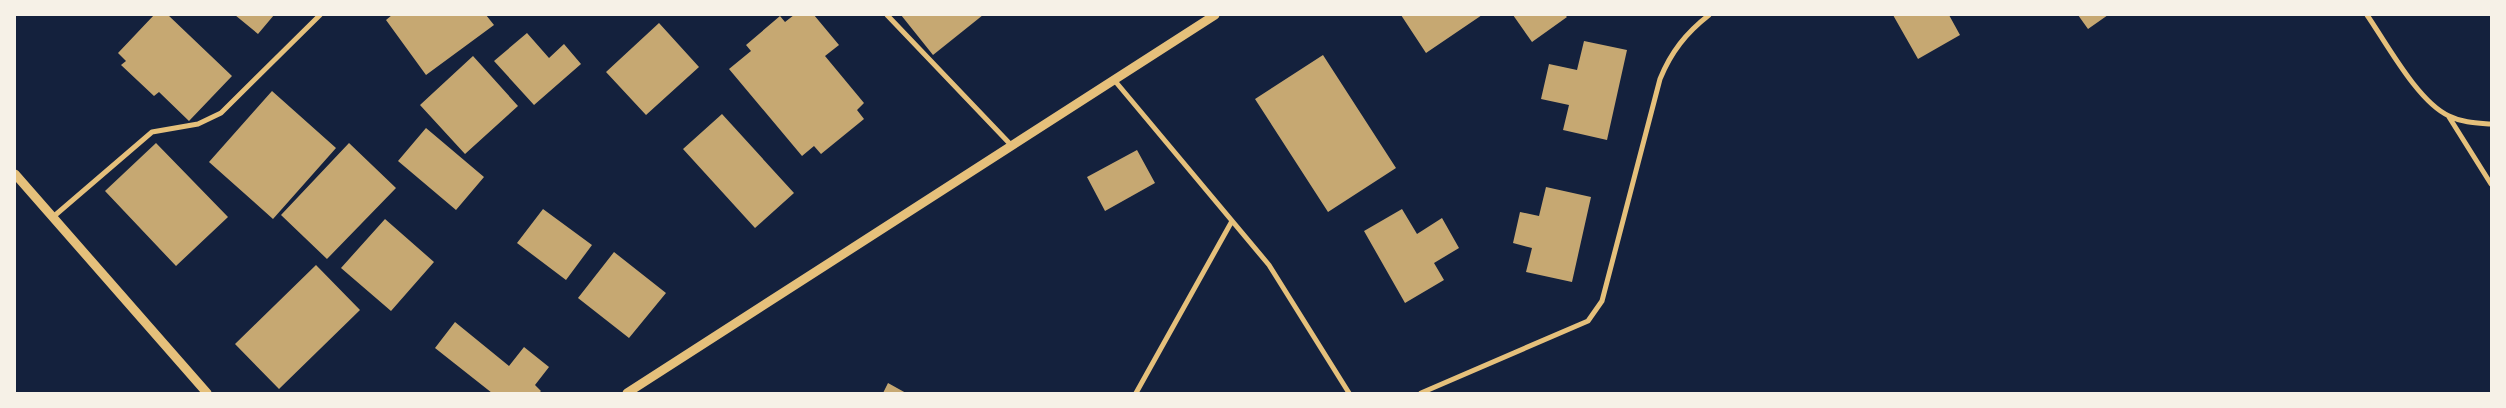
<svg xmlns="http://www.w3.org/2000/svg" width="2506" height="408" font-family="'Sofia Sans Condensed',sans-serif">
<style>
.building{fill:#c6a872}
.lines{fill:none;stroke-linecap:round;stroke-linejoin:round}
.minor{stroke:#e5c07b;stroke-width:5}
.tertiary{stroke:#e5c07b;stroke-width:9}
</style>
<rect width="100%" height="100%" fill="#14213d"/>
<!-- building -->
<path class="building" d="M154,15h14l64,61 -43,45 -30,-29 -5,4 -33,-31 5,-4 -8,-8z
M235,15h39l-16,19z
M392,15h94l8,10 -68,50 -40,-55z
M794,15h20l25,30 -14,11 39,47 -7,7 7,9 -43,35 -7,-8 -12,10 -73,-87 22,-18 -5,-6 34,-29 5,6z
M901,15h82l-50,40z
M1401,15h81l-56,38z
M1513,15h52l2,2 -35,25z
M1893,15h56l11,20 -42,24z
M2078,15h30l-20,14z
M659,23l40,44 -53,48 -40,-43z
M527,33l22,25 15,-14 17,20 -47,41 -40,-44z
M1584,41l43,9 -20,90 -44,-10 6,-25 -28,-6 8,-35 28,6z
M1323,55l73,113 -68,44 -73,-113z
M473,56l45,50 -53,48 -45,-49z
M272,91l64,57 -63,71 -64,-57z
M722,114l72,79 -39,35 -72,-79z
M426,128l58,49 -28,33 -58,-49z
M156,143l72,74 -52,49 -71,-75z
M349,143l47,45 -69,71 -46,-44z
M1137,150l18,33 -50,28 -18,-34z
M1546,187l45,10 -19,85 -46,-10 6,-24 -19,-5 7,-31 19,4z
M543,209l49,36 -26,35 -49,-37z
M1402,209l15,25 25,-16 17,30 -25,15 10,17 -39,23 -41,-72z
M385,219l49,43 -43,49 -50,-43z
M614,252l52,41 -37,45 -51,-40z
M316,265l44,45 -81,79 -44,-45z
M455,322l54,44 15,-19 25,20 -14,18 6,6 -2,2h-47l-57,-45z
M888,383l18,10h-23z"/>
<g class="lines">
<!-- minor -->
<path class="minor" d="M887,15l125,131
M2367,15c20,29 51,87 82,101 14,7 28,7 42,8
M1115,81l154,184 80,128
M2449,117l42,67
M53,217l99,-85 46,-8 23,-11 99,-98
M1136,393l96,-172
M1421,393l167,-72 14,-20 58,-222c11,-27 26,-46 49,-64"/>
<!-- tertiary -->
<path class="tertiary" d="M15,174l192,219
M627,393l588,-378"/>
</g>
<!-- border -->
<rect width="2506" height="408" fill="none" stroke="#f6f1e7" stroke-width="32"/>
</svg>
